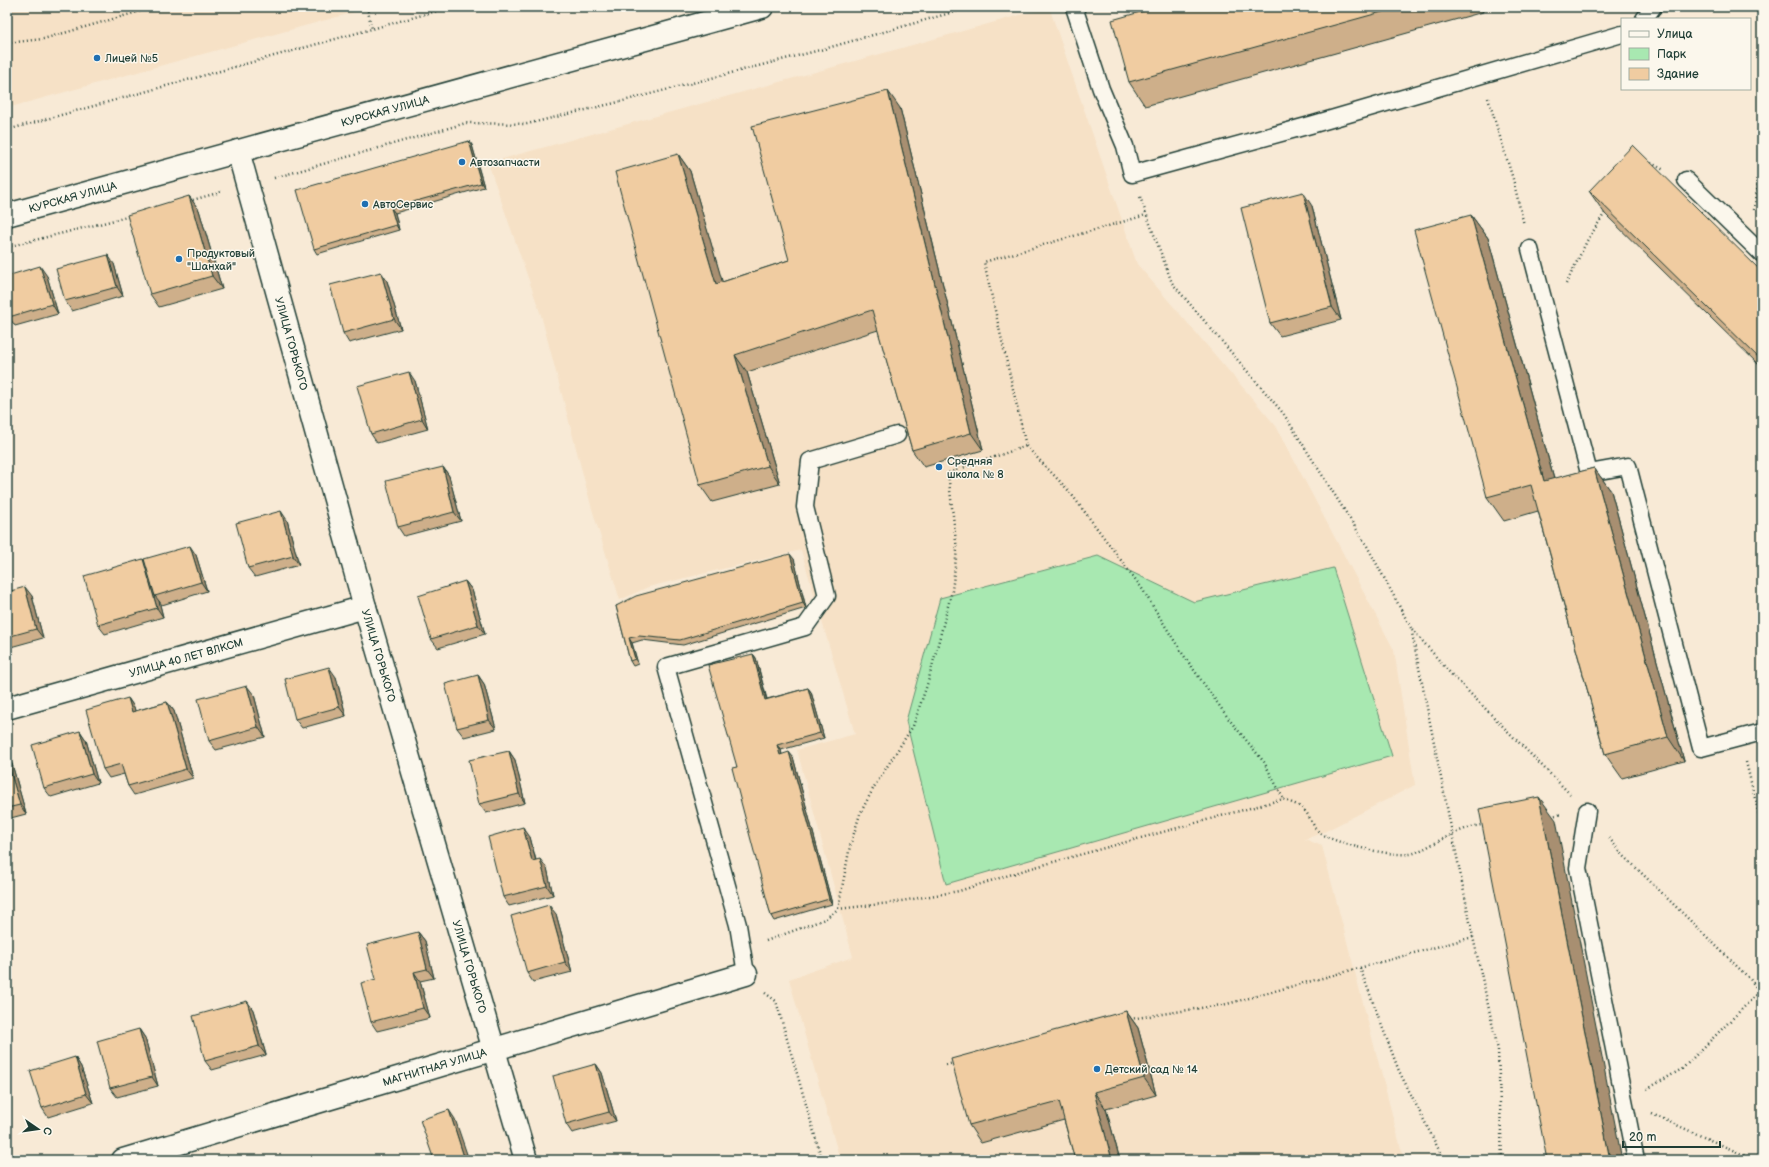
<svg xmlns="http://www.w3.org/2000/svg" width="1769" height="1167" font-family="'Balsamiq Sans',sans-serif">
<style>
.built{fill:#f6e1c6}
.green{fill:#a8e8b1;stroke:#649272}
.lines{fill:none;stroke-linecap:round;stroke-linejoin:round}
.lane-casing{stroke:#1f3d34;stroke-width:19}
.street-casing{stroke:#1f3d34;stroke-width:25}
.secondary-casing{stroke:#1f3d34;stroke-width:25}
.path{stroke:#1f3d34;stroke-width:2.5;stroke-dasharray:1 3;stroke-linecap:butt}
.lane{stroke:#fbf7ec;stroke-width:16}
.street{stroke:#fbf7ec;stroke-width:22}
.secondary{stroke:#fbf7ec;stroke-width:22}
.wall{fill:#ceaf8a;stroke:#1f3d34}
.shaded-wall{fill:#a88f71;stroke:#1f3d34}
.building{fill:#f0cca1;stroke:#1f3d34}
.poi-dot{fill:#1f6fb2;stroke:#fbf7ec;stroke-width:1.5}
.labels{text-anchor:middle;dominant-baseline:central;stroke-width:3;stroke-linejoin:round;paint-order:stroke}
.poi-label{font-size:11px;fill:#1f3d34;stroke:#fbf7ec;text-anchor:start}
.street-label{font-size:11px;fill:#1f3d34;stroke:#fbf7ec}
</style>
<rect width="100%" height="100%" fill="#f8ead6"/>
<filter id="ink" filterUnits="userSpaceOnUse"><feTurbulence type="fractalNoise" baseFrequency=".025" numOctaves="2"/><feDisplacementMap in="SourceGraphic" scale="8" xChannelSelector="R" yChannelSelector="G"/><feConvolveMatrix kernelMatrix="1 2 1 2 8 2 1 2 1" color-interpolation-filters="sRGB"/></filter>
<g filter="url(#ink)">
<!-- built -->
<path class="built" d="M7,7h366l-366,101z
M1049,7l88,257 139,162 118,224 21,135 -93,48 -17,6 17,7 82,314h-564l-51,-181 64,-22 -56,-207 58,-16 -54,-184 -153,37 -28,13 -28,-91 -51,-194 -53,-152z"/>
<!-- green -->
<path class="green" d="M1098,556l96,46 139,-34 59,188 -446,128 -40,-163 34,-123z"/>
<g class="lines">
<defs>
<path id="lane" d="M1074,7l27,82 24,57 7,28 182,-50 308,-90
M1644,19l9,-12
M1686,180l76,74
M1530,249l59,224 39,-7 73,282 61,-16
M1587,811l-9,57 58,292
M746,974l-8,-49 -72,-258 139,-40 22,-31 -22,-89 5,-46 87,-26"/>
<g id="street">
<path id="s1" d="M238,151l127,456 161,553"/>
<path id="s2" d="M7,708l358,-101"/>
<path id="s3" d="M123,1160l623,-186"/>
</g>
<g id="secondary">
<path id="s4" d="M7,215l755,-208"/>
</g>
</defs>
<!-- lane casing -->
<use href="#lane" class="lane-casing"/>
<!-- street casing -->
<use href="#street" class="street-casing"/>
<!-- secondary casing -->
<use href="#secondary" class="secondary-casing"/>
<!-- path -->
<path class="path" d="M367,7l5,22
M7,43l36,-4 112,-32
M1488,98l25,81 11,46
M7,130l444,-123
M1651,163l13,7
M274,178l192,-55 61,1 96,-23 201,-52 147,-42
M1140,197l32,86 111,130 84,133 44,82 62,309 25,113 4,110
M189,201l32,-9
M1754,210l8,-51
M7,247l124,-31
M1566,284l21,-43 19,-30
M1026,446l43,45 72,96 41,66 46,65 36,44 19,36
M1412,629l39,45 119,120
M1746,762l16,65
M1551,816l11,-2
M1609,838l14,17 127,124 12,16
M838,909l52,-6 69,-12 69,-22 255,-70c6,3 17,6 21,11 6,6 8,15 14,21 11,12 81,28 96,22 21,-8 48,-28 71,-28
M766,941l59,-22 13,-10 12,-63 10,-32 14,-27 39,-61 15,-44 24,-91 5,-41 -9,-77 78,-27 -42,-184 162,-47
M1360,968l39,103 45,89
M765,993l11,8 46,159
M1130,1019l97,-15 246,-67
M946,1065l8,-2
M1647,1089l35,-20 80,-80
M1652,1114l103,46"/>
<!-- lane -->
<use href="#lane" class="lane"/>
<!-- street -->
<use href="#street" class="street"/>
<!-- secondary -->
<use href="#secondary" class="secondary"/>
</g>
<!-- wall -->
<path class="wall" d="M1158,7h324l1,5 -338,94 -16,-24z
M900,108l83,342 -59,17 -12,-17 -34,-120 -131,42 33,112 -68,18 -12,-17 -22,-331 12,17 32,111 67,-22z
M469,141l3,4 12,42 -89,26 4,17 -82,24 -3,-5z
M1589,191l173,81v96l-157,-154z
M189,196l10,14 23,79 -63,18 -9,-13z
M1312,206l29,114 -61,16 -10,-13z
M1471,215l17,23 66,241 40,-11 17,23 73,270 -62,17 -17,-24 -67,-243 -34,10 -17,-24z
M114,264l9,32 -51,15 -7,-10z
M381,272l6,9 14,48 -52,14 -6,-10z
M47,276l11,38 -43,12 -6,-9z
M415,381l13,48 -51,14 -6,-9z
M443,467l6,9 12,45 -57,15 -6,-9z
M287,520l12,45 -44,12 -7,-9z
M196,555l11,36 -45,14 -3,-4 4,16 -58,17 -7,-9 45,-66 2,2z
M794,559l12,49 -123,37 -41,-5 -10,3 6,21 -5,2 -3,-5 -14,-55z
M465,581l7,9 13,44 -47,14 -7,-9z
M7,592l25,4 11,42 -36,10z
M753,654l3,4 11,41 41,-11 3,4 13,46 -43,12 1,5 11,2 39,147 -58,17 -3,-5 -34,-149z
M478,675l6,9 12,45 -32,8 -7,-9z
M336,677l10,39 -44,12 -7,-9z
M254,695l11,42 -49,13 -7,-9z
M128,698l6,9 1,4 32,-9 7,9 19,67 -59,17 -6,-9 -4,-12 -15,4 -6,-9z
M80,731l6,9 12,43 -47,14 -7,-9z
M509,751l6,9 10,43 -39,10 -7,-9z
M7,757l5,7 14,50 -19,5z
M530,837l6,23 11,8 6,27 -44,11 -6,-9z
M556,914l16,58 -39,10 -6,-9z
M418,932l7,9 9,37 -14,3 10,37 -53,13 -6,-9 5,-43z
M247,1001l6,9 13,45 -54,15 -7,-9z
M1126,1011l12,17 18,67 -50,14 14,51h-45l-11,-40 -83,23 -12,-18z
M139,1029l6,9 13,48 -41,11 -7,-9z
M75,1057l6,10 12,36 -45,14 -6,-9z
M596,1064l6,9 14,48 -44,12 -6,-9z"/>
<!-- shaded-wall -->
<path class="shaded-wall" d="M888,91l12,17 83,342 -12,-17z
M469,141l3,4 12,42 -3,-4z
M678,154l12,17 38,130 -12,-17z
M1303,192l9,14 29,114 -9,-13z
M189,196l10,14 23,79 -10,-13z
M391,208l4,5 4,17 -3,-5z
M1471,215l17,23 73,267 -17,-24z
M108,255l6,9 9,32 -6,-9z
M40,266l7,10 11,38 -6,-10z
M381,272l6,9 14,48 -7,-10z
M735,355l12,17 33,112 -12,-18z
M409,372l6,9 13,48 -6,-10z
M443,467l6,9 12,45 -7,-9z
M1594,468l17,23 73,270 -16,-24z
M281,511l6,9 12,45 -6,-9z
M190,546l6,9 11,36 -6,-9z
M790,554l4,5 12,49 -3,-5z
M143,559l6,9 6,28 4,5 4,16 -6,-9z
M465,581l7,9 13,44 -7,-9z
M25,587l7,9 11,42 -7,-9z
M629,638l3,5 6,21 -3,-5z
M753,654l3,4 12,47 -3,-5z
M329,667l7,10 10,39 -7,-9z
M478,675l6,9 12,45 -7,-9z
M247,686l7,9 11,42 -7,-10z
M808,688l3,4 13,46 -4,-5z
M128,698l6,9 4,15 -6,-10z
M167,702l7,9 19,67 -7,-9z
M80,731l6,9 12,43 -6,-9z
M777,745l4,5 2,10 -3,-5z
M509,751l6,9 10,43 -6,-9z
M789,752l4,5 39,147 -3,-5z
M7,757l5,7 14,50 -6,-9 -13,-45z
M1539,797l17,23 66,340h-12z
M523,827l7,10 8,33 -6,-9z
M540,859l7,9 6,27 -6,-9z
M549,905l7,9 16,58 -7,-10z
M418,932l7,9 9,37 -7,-9z
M414,972l6,9 10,37 -7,-10z
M247,1001l6,9 13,45 -7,-9z
M1126,1011l12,17 18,67 -12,-17z
M139,1029l6,9 13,48 -6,-9z
M75,1057l6,10 12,36 -7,-9z
M596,1064l6,9 14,48 -7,-9z
M1094,1092l12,17 14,51h-8z
M449,1110l6,9 14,41h-4z"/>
<!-- building -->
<path class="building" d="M1158,7h242l-271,75 -17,-62z
M888,91l83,342 -59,17 -40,-140 -137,45 33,111 -68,19 -85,-313 63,-18 38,130 73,-24 -37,-134z
M469,141l12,42 -90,25 5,17 -82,24 -17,-59z
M1633,145l129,127v89l-173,-170z
M1303,192l29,115 -62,16 -29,-115z
M189,196l23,80 -62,18 -23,-79z
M1471,215l73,266 50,-13 74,269 -63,17 -74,-269 -44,12 -73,-267z
M108,255l9,32 -52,14 -9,-32z
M40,266l12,38 -43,13 -2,-5v-36z
M381,272l13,47 -51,14 -13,-48z
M409,372l13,47 -51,15 -14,-48z
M443,467l11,45 -56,15 -12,-46z
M281,511l12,45 -45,12 -12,-45z
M190,546l11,36 -46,14 -11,-37z
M790,554l13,49 -123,37 -41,-4 -10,2 6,21 -5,2 -14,-55 20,-10z
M143,559l14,49 -59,17 -14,-49z
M465,581l13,44 -47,14 -13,-43z
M25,587l11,42 -29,8v-45z
M753,654l12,46 43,-12 12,45 -43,12 3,10 9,-3 40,147 -58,17 -39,-148 5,-1 -29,-102z
M329,667l10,40 -44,12 -10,-40z
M478,675l11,45 -32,8 -12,-44z
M247,686l11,41 -49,14 -11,-42z
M128,698l4,14 35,-10 19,67 -58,17 -7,-22 -18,5 -17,-59z
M80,731l12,43 -48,14 -12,-43z
M509,751l10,43 -40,10 -10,-44z
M7,760l13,45 -13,3z
M1539,797l71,363h-63l-68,-351z
M523,827l9,34 8,-2 7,27 -44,11 -15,-60z
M549,905l16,57 -38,11 -16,-57z
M418,932l9,37 -13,3 9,36 -52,14 -10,-39 15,-4 -9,-34z
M247,1001l12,45 -54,15 -12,-45z
M1126,1011l18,67 -50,14 18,68h-37l-16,-59 -90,24 -18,-66z
M139,1029l13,48 -42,11 -13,-47z
M75,1057l11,37 -44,14 -12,-37z
M596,1064l13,48 -43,12 -13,-48z
M449,1110l16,50h-31l-14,-40z
M1166,1157l1,3h-11z"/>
</g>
<!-- markers -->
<g class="poi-dot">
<circle cx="97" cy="58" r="4"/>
<circle cx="462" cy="162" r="4"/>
<circle cx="365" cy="204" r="4"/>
<circle cx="179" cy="259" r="4"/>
<circle cx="939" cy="467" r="4"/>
<circle cx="1097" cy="1069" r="4"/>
</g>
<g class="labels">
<!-- poi labels -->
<g class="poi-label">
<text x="105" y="58">Лицей №5</text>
<text x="470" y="162">Автозапчасти</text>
<text x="373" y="204">АвтоСервис</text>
<text x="187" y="253">Продуктовый<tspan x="187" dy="13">"Шанхай"</tspan></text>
<text x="947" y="461">Cредняя<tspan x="947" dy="13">школа № 8</tspan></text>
<text x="1105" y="1069">Детский сад № 14</text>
</g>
<!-- street labels -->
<g class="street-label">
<text stroke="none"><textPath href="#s4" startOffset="392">КУРСКАЯ УЛИЦА</textPath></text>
<text stroke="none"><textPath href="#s4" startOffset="68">КУРСКАЯ УЛИЦА</textPath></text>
<text stroke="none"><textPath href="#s1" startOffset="200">УЛИЦА ГОРЬКОГО</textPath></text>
<text stroke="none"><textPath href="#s1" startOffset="524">УЛИЦА ГОРЬКОГО</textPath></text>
<text stroke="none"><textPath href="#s2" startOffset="186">УЛИЦА 40 ЛЕТ ВЛКСМ</textPath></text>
<text stroke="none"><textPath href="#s1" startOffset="848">УЛИЦА ГОРЬКОГО</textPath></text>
<text stroke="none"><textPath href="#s3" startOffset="325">МАГНИТНАЯ УЛИЦА</textPath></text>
</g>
</g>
<!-- margin -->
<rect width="1769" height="1167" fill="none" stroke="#fbf7ec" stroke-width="24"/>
<rect x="12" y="12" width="1745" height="1143" fill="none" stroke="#1f3d34" stroke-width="1.5" filter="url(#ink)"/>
<!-- legend -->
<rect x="1621" y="18" width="130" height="72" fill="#fbf7ec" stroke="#a3ada2"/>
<rect x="1629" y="31" width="20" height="6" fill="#fbf7ec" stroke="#a3ada2"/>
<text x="1657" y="38" font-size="12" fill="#1f3d34">Улица</text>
<rect x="1629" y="48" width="20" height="12" fill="#a8e8b1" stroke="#a3ada2"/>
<text x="1657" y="58" font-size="12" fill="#1f3d34">Парк</text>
<rect x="1629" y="68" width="20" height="12" fill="#f0cca1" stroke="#a3ada2"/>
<text x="1657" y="78" font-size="12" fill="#1f3d34">Здание</text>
<!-- north arrow -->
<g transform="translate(38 1129) rotate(103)" stroke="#fbf7ec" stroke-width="3" paint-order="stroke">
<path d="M0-3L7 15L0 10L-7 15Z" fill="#1f3d34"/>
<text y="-6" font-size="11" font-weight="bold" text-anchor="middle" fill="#1f3d34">С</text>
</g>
<!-- scale -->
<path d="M1623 1141v6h97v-6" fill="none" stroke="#1f3d34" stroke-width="2"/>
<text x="1629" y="1141" font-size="12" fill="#1f3d34" stroke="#fbf7ec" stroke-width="3" paint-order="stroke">20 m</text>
</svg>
